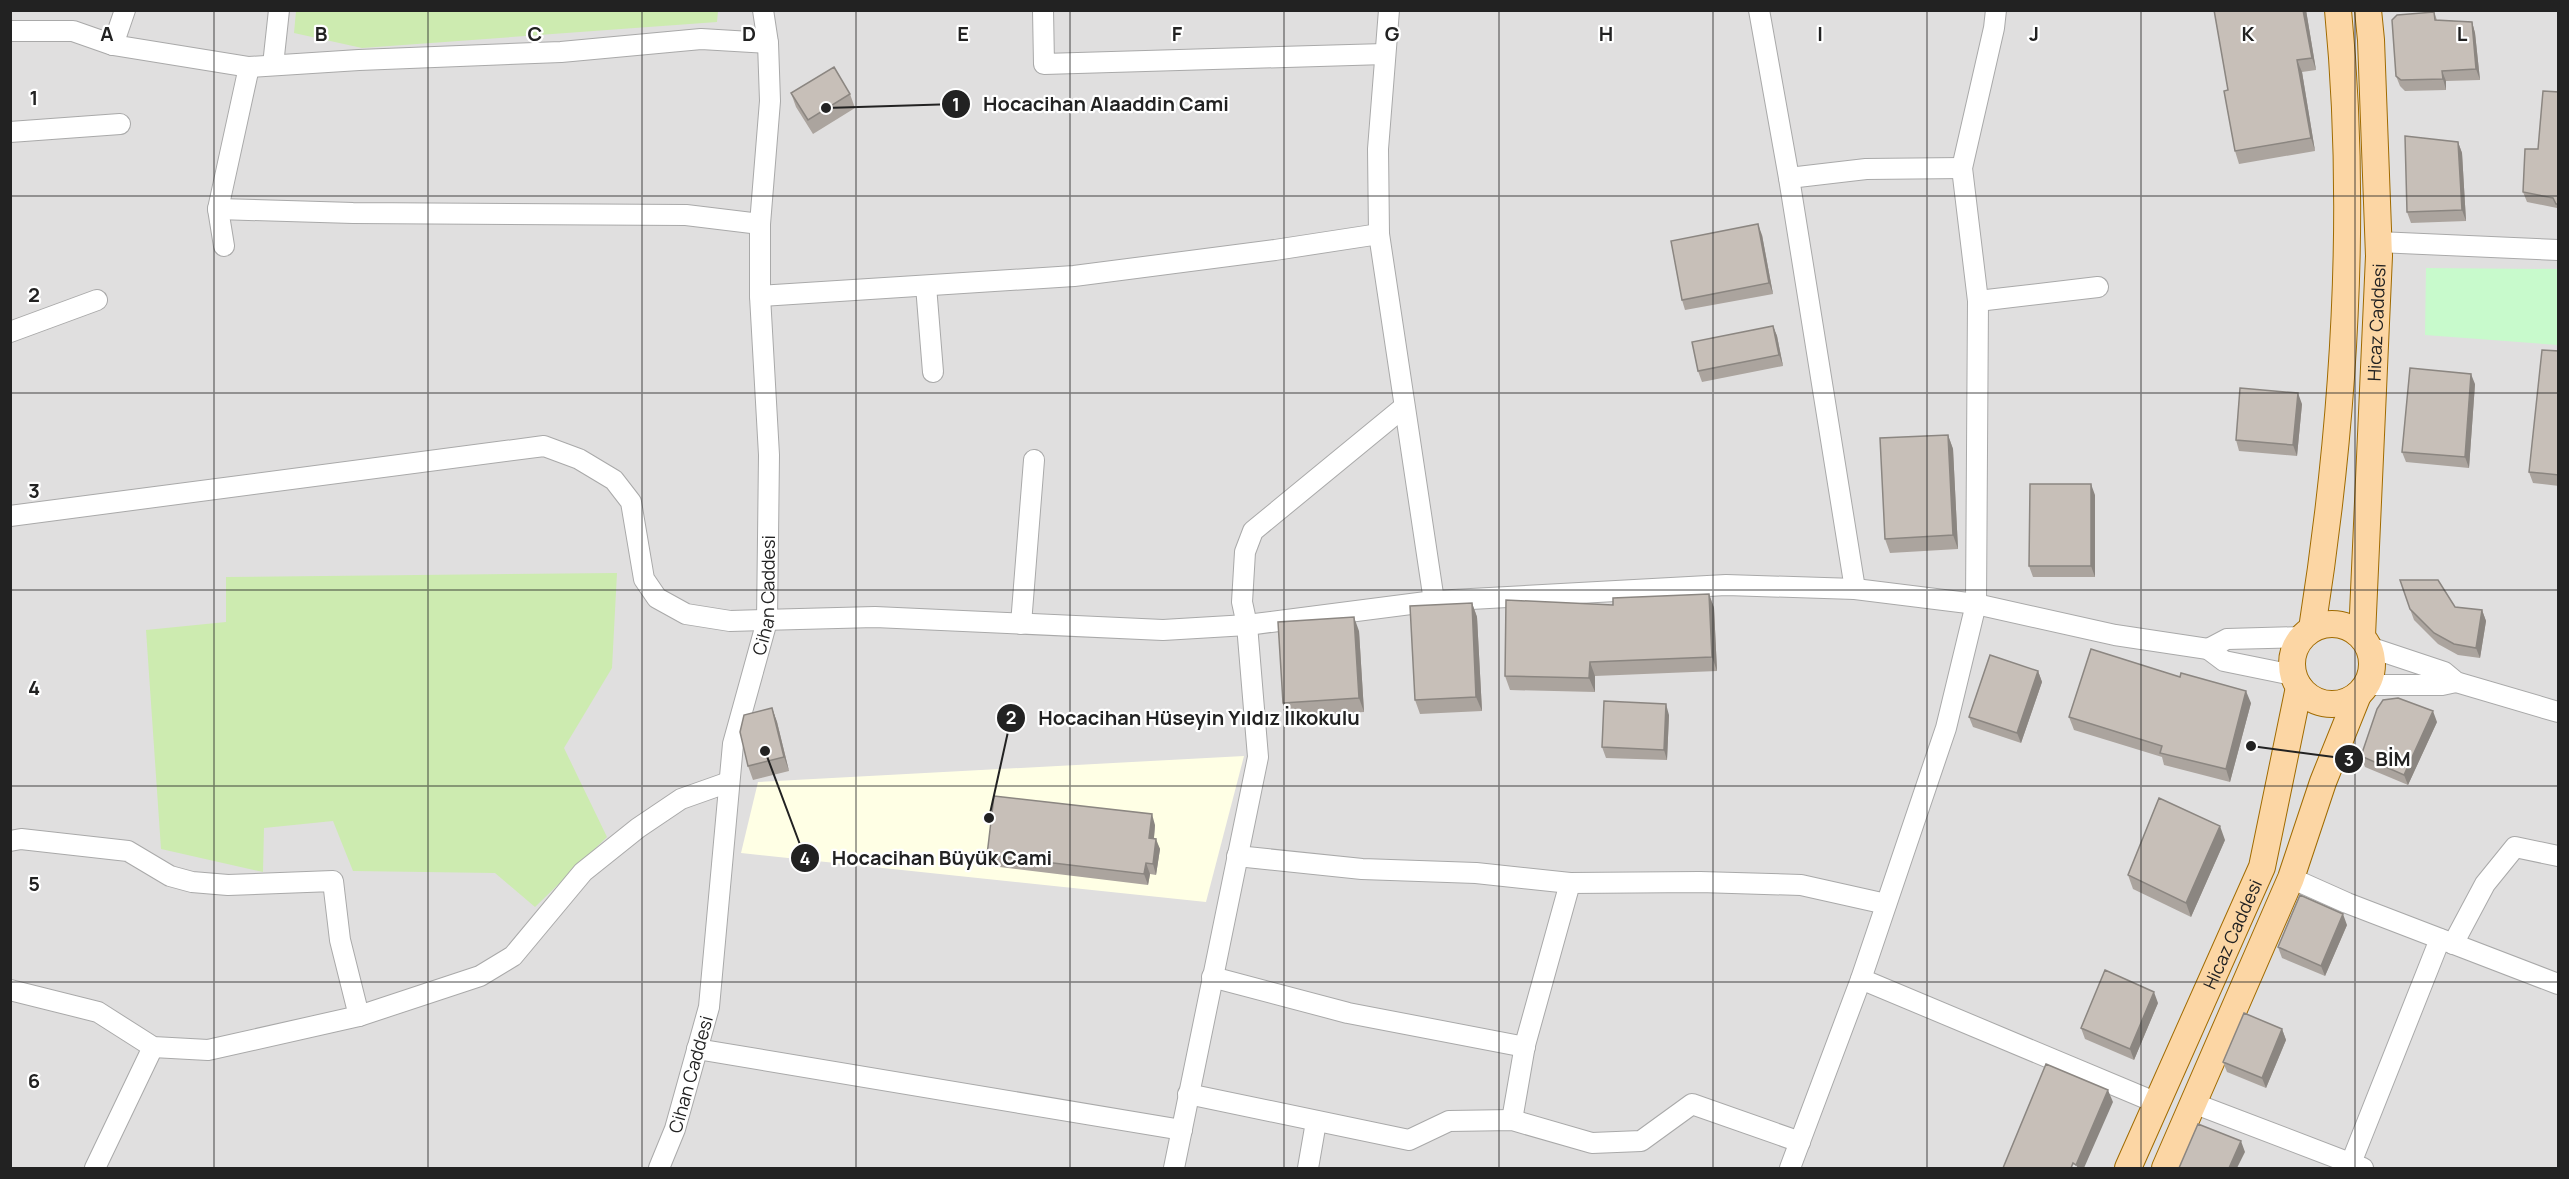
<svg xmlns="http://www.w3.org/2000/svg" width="2569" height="1179" font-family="Manrope,sans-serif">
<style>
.residential{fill:#e0dfdf}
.education{fill:#ffffe5}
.grass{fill:#cdebb0}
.park{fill:#c8facc}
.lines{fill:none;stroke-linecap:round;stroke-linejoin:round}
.minor-casing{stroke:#a9a9a9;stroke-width:22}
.major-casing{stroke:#a06b00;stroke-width:28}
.minor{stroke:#fff;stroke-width:20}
.major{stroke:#fcd6a4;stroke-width:26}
.wall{fill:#aba49e}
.shaded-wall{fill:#8b8681}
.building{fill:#c7bfb8;stroke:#8b8681;stroke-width:1.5}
.grid{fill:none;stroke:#222;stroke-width:1.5;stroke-opacity:0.55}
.labels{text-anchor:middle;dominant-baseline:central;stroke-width:4.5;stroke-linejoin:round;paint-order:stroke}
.street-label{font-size:18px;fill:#222;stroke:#fff}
.grid-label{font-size:20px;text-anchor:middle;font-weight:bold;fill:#222;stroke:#fff;stroke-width:4.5;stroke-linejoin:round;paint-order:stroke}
.leader{fill:none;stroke:#222;stroke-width:2}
.callout-dot{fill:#222;stroke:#fff;stroke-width:2}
.mark-label{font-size:18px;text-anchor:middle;font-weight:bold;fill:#fff}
.callout-label{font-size:20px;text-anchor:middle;font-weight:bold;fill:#222;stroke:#fff;stroke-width:4.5;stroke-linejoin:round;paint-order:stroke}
</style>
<rect width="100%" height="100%" fill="#f2efe9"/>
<!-- residential -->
<path class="residential" d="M11,11h2547v1157h-2547z"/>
<!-- education -->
<path class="education" d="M1244,756l-38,146 -465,-49 17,-71z"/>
<!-- grass -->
<path class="grass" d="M296,11v-1l422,1 -1,11 -355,26 -68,-15z
M617,573l-5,95 -48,80 43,89 -72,70 -40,-34 -142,-2 -20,-50 -69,7 -1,44 -102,-23 -15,-219 80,-8v-45z"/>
<!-- park -->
<path class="park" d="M2426,268l132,1v76l-133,-10z"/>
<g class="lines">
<defs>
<g id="minor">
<path d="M1043,10l1,54 341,-10"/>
<path d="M1389,10l-11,139 1,85 55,367"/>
<path d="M1759,10l30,168 66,411"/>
<path d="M10,31h63l40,14 136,22 110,-7 202,-8 140,-13 67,4"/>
<path d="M113,45l12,-35"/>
<path d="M273,65l6,-55"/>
<path d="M10,132l110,-8"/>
<path d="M1789,178l77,-9 96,-1"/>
<path d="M218,209l135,4 333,2 74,9"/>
<path d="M2378,242l180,8"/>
<path d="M224,246l-6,-37 31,-142"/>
<path d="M926,286l7,86"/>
<path d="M760,296l314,-20 201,-26 104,-16"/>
<path d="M1978,301l120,-14"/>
<path d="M10,332l87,-32"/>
<path d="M10,516l534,-70 35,13 35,21 17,22 13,77 13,19 29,16 44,7 145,-4 288,13 84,-5 187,-24 292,-16 129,4 121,15 139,31 93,14"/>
<path d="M1021,624l13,-164"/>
<path d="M2369,647l75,25 12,10 102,30"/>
<path d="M2293,675l-69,-14 -16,-12 19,-10 75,-2"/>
<path d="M2367,685h75l14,-3"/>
<path d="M10,841l11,-2 107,12 42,25 22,6 36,3 105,-4 7,59 19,76"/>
<path d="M1237,856l125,13 114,4 94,10 130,-1 101,3 85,19"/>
<path d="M2291,878l56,25 211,81"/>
<path d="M2453,944l32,-60 30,-37 43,9"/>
<path d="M1212,977l136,36 177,34"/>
<path d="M1861,979l296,124"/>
<path d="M10,990l88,22 55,35 55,3 151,-34 121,-40 33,-20 70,-84 55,-44 43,-29 48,-17"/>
<path d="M697,1049l485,81"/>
<path d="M1188,1094l221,46 40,-19 63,-1 80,23 49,-2 51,-37 108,38"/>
<path d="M2193,1103l170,65"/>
<path d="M1512,1120l13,-75 45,-162"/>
<path d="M2351,1163l89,-224"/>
<path d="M95,1168l58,-121"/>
<path id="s1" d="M659,1168l16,-39 34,-122 24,-263 34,-123 2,-166 -9,-159v-72l10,-123 -2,-58 -5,-33"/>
<path d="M1174,1168l84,-411 -11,-132 -5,-23 3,-50 8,-21 151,-124"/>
<path d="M1308,1168l8,-46"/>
<path d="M1790,1168l71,-189 85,-251 30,-124 2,-303 -16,-133 32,-140 2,-18"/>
</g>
<g id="major">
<circle cx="2332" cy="664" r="40"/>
<path d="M2312,629c32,-204 46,-413 26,-619"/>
<path id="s2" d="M2362,636l17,-380 -8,-216 -3,-30"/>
<path id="s3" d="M2128,1168l134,-301 37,-180"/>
<path d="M2165,1168l126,-290 32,-96 35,-87"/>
</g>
</defs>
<!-- minor casing -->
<use href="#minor" class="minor-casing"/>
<!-- major casing -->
<use href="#major" class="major-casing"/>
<!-- minor -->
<use href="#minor" class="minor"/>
<!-- major -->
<use href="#major" class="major"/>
</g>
<!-- wall -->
<path class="wall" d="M2214,10h92l10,60 -14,2 13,79 -76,13 -4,-13 -7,-61z
M2434,12l3,8 35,2 3,11 5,47 -34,1v9l-41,1 -5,-5 -4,-10z
M2559,92v119l-2,-3 -30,-6 -4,-10z
M791,93l59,1 5,14 -42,26 -17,-27z
M2458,142l4,11 4,68 -55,2 -4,-11z
M1762,235l11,59 -88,16 -3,-10z
M1773,326l4,10 6,30 -81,16 -4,-11z
M2559,351v135l-26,-3 -4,-11z
M2475,384l-6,84 -63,-6 -4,-10z
M2302,404l-5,52 -58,-5 -3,-11z
M1948,435l5,14 5,100 -68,4 -5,-14z
M2095,495v82h-62l-4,-11z
M1709,594l5,14 3,63 -122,5v16l-85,-2 -5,-14 108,-71z
M1472,603l5,14 5,94 -62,3 -5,-14z
M2455,607l27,3 4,11 -6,37 -22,-3 -20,-11 -24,-24 -4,-11z
M1359,631l5,81 -75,5 -6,-14z
M2038,671l4,11 -21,61 -48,-16 -4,-10z
M2251,703l-21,79 -66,-17 -2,-8 -88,-27 -5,-13z
M772,708l5,14 12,49 -36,9 -5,-14z
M1669,715l-2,45 -61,-2 -4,-11z
M2437,722l-29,63 -43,-18 -4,-11z
M1155,825l-1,13 6,11 -4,26 -6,-1 -2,11 -157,-19 -4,-11z
M2225,840l-34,77 -58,-28 -5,-14z
M2347,925l-22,51 -43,-18 -4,-11z
M2158,1003l-24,57 -49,-21 -4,-11z
M2282,1029l4,11 -20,48 -39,-16 -4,-10z"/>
<!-- shaded-wall -->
<path class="shaded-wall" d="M2303,10h3l10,60 -4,-12z
M2472,22l3,11 5,47 -4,-11z
M2297,60l5,12 13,79 -4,-13z
M2442,71l4,10v9l-3,-11z
M2458,142l4,11 4,68 -4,-11z
M1758,224l4,11 11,59 -4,-11z
M1773,326l4,10 6,30 -4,-11z
M2471,374l4,10 -6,84 -4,-11z
M2298,393l4,11 -5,52 -4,-11z
M1948,435l5,14 5,100 -5,-14z
M2091,484l4,11v82l-4,-11z
M1709,594l5,14 3,63 -5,-14z
M1472,603l5,14 5,94 -6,-14z
M2482,610l4,11 -6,37 -4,-10z
M1354,617l5,14 5,81 -5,-14z
M1590,662l5,14v16l-6,-14z
M2038,671l4,11 -21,61 -4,-10z
M2246,691l5,12 -21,79 -4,-13z
M1666,704l3,11 -2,45 -3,-10z
M772,708l5,14 12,49 -5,-14z
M2433,711l4,11 -29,63 -4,-10z
M1152,814l3,11 -2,23 -4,-10z
M2220,826l5,14 -34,77 -5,-14z
M1156,839l4,10 -4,26 -3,-11z
M1146,863l4,11 -2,11 -4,-11z
M2343,914l4,11 -22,51 -4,-10z
M2154,992l4,11 -24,57 -4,-11z
M2282,1029l4,11 -20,48 -4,-10z
M2108,1090l5,12 -29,66h-6l-2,-3z
M2241,1141l4,11 -8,16h-8z"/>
<!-- building -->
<path class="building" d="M2214,10h89l9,48 -15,2 14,78 -76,13 -11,-60 4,-1z
M2434,12l1,8 37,2 4,47 -34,2 1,8 -42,1 -5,-4 -4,-56 5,-5z
M834,67l16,27 -42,26 -17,-27z
M2543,91l16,1v112h-3l-3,-6 -30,-6 2,-43h13z
M2405,136l53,6 4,68 -55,2z
M1758,224l11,59 -87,17 -11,-59z
M1773,326l6,29 -81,16 -6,-29z
M2542,350l17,1v124l-30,-3z
M2410,368l61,6 -6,83 -63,-5z
M2240,388l58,5 -5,52 -57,-5z
M1948,435l5,100 -68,4 -5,-101z
M2030,484h61v82h-62z
M2400,580h38l17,27 27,3 -6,38 -22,-4 -20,-11 -24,-24z
M1709,594l3,63 -122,5 -1,16 -84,-2 1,-76 107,5v-7z
M1472,603l4,94 -61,3 -5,-94z
M1354,617l5,81 -76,5 -5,-81z
M2091,649l89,28 1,-4 65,18 -20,78 -66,-16 2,-7 -93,-29z
M1990,655l48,16 -21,62 -48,-16z
M2398,698l35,13 -29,64 -43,-19 16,-47 6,-9z
M1604,701l62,3 -2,46 -62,-3z
M772,708l12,49 -36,9 -8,-34 4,-17z
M994,796l158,18 -3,24 7,1 -3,25 -7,-1 -2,11 -157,-19z
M2159,798l61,28 -34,77 -58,-28z
M2300,895l43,19 -22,52 -43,-19z
M2105,970l49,22 -24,57 -49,-21z
M2244,1013l38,16 -20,49 -39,-16z
M2046,1064l62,26 -32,75 -3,-2 -2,5h-68z
M2198,1124l43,17 -12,27h-50z"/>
<!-- grid -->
<path class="grid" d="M214,10v1158M428,10v1158M642,10v1158M856,10v1158M1070,10v1158M1284,10v1158M1499,10v1158M1713,10v1158M1927,10v1158M2141,10v1158M2355,10v1158M10,196h2548M10,393h2548M10,590h2548M10,786h2548M10,982h2548"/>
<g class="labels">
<!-- street labels -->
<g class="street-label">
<text stroke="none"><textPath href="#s2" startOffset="314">Hicaz Caddesi</textPath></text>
<text stroke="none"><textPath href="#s1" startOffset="586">Cihan Caddesi</textPath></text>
<text stroke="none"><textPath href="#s3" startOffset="256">Hicaz Caddesi</textPath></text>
<text stroke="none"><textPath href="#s1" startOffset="99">Cihan Caddesi</textPath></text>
</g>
</g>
<g class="grid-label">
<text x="107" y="41">A</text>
<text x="321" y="41">B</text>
<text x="535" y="41">C</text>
<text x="749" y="41">D</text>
<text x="963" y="41">E</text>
<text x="1177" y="41">F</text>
<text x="1392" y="41">G</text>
<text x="1606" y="41">H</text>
<text x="1820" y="41">I</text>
<text x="2034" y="41">J</text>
<text x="2248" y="41">K</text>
<text x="2462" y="41">L</text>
<text x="34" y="105">1</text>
<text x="34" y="302">2</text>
<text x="34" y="498">3</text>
<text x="34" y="695">4</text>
<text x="34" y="891">5</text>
<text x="34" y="1088">6</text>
</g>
<!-- callouts -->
<path class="leader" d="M826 108L956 104M989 818L1011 718M2251 746L2349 759M765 751L805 858"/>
<g class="callout-dot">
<circle cx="826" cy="108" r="6"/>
<circle cx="989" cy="818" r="6"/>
<circle cx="2251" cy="746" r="6"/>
<circle cx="765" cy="751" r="6"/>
<circle cx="956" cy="104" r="15"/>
<circle cx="1011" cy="718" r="15"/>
<circle cx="2349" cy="759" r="15"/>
<circle cx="805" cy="858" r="15"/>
</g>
<g class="mark-label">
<text x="956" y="111">1</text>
<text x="1011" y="724">2</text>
<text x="2349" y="766">3</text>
<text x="805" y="865">4</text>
</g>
<g class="callout-label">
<text x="1106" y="111">Hocacihan Alaaddin Cami</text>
<text x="1199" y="725">Hocacihan Hüseyin Yıldız İlkokulu</text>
<text x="2393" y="766">BİM</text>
<text x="942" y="865">Hocacihan Büyük Cami</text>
</g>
<!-- border -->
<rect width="2569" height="1179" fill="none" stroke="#222222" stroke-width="24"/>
</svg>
